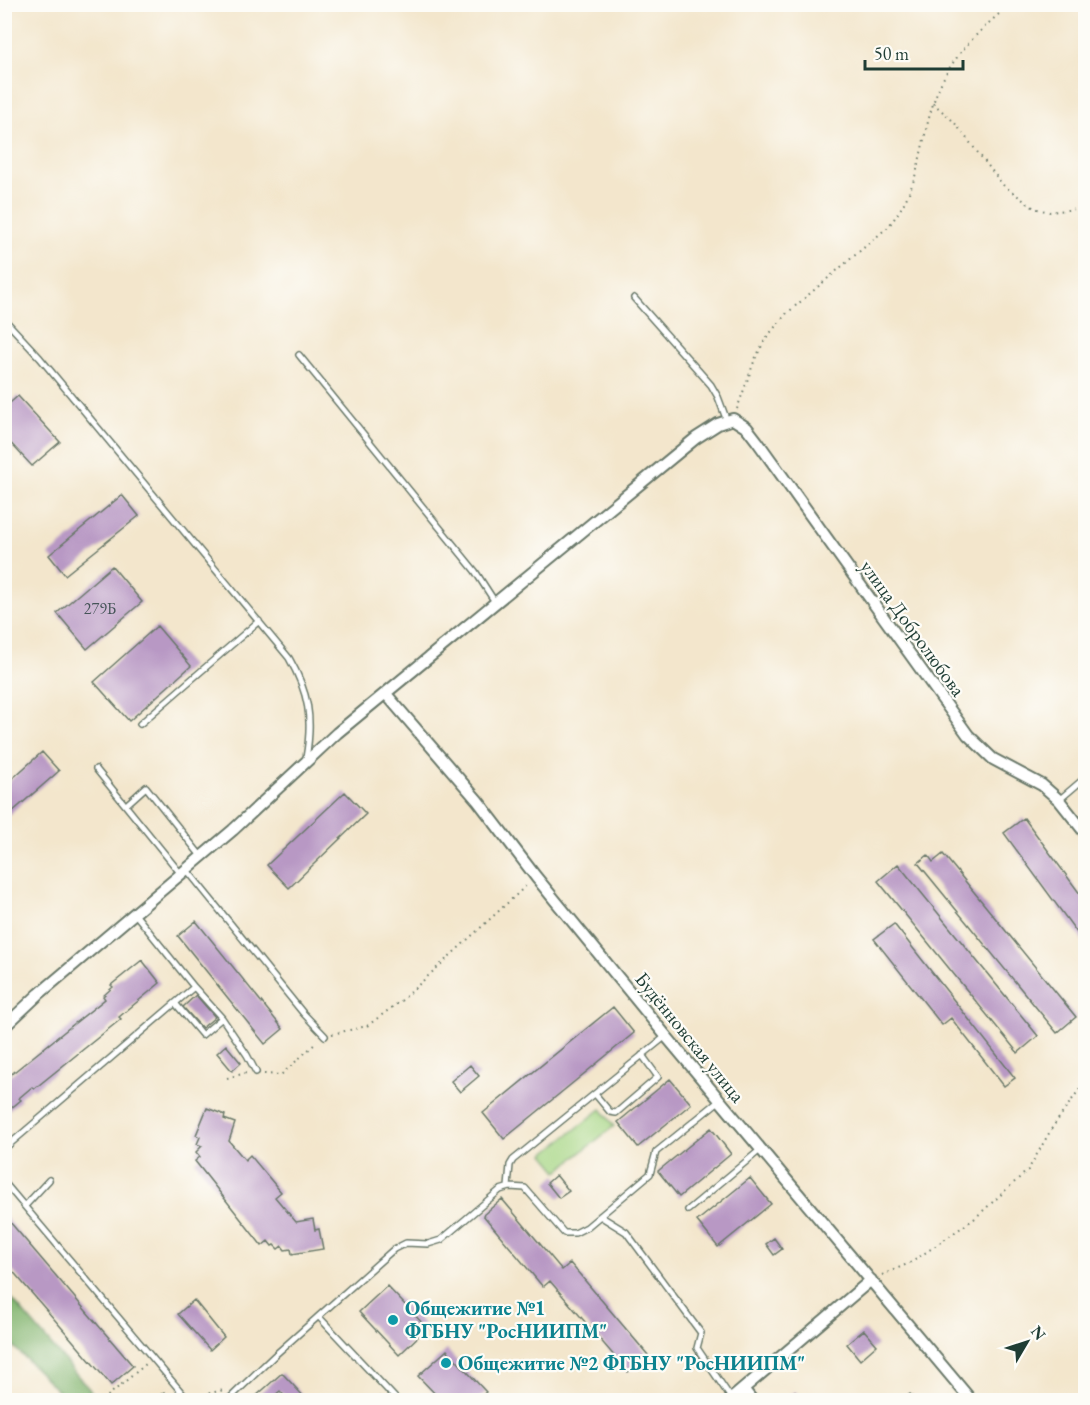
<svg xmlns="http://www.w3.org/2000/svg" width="1090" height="1405" font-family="'EB Garamond',serif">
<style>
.green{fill:#a5d583;stroke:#62895c;stroke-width:1.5}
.forest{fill:#84b671;stroke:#527a52;stroke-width:1.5}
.building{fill:#b898c4}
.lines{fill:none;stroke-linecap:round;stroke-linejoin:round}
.lane-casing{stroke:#697869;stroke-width:8}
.street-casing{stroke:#697869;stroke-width:14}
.path{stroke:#697869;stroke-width:2;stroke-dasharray:1.5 4.5;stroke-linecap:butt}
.lane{stroke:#fff;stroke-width:5}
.street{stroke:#fff;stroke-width:10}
.culture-dot{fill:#0f9aa8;stroke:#fdfcf7;stroke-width:2}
.labels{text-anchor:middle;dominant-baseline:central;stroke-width:4.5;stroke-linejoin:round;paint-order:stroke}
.number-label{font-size:16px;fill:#455458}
.street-label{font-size:20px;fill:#1f3d34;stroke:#fdfcf7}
.culture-label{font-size:20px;font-weight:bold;fill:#0d838f;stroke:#fdfcf7;text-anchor:start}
</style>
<rect width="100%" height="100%" fill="#fdfcf7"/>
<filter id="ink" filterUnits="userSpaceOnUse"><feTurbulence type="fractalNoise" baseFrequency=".0167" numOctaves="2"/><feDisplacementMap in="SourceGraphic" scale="12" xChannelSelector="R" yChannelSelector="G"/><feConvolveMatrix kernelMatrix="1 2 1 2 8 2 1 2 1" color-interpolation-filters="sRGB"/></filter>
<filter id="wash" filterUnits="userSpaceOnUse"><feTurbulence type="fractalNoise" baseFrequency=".008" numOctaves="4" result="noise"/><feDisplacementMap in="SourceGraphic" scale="24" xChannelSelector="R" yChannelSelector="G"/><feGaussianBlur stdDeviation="1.35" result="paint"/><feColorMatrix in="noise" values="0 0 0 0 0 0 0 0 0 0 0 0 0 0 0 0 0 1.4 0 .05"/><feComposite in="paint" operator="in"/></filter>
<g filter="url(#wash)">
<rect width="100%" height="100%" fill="#f3e6cc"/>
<!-- green -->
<path class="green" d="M601,1109l13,17 -56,45 -14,-17z"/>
<!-- forest -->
<path class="forest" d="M5,1291l91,106 -5,3h-24l-62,-62z"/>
<g id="blocks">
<!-- building -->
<path class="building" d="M18,396l42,46 -28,24 -28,-30v-28z
M122,495l17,21 -74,59 -16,-20z
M112,566l30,36 -55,47 -30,-36z
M157,626l34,40 -62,55 -35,-39z
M42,752l17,19 -55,48v-33z
M345,792l21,22 -77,74 -22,-23z
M1024,818l62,84v43l-82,-112z
M943,854l133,163 -19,16 -139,-170 10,-8 5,7z
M898,864l140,172 -20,17 -140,-172z
M196,921l87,108 -18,15 -87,-108z
M894,924l121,154 -11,8 -53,-68 -9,7 -68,-86z
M142,960l18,23 -41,34 2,2 -87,70 -2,-2 -13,11 2,2 -12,10 -2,-2 -3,1v-29l101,-81 -2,-3 10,-9 -2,-2z
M196,995l19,22 -13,11 -19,-21z
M613,1007l21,26 -130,106 -21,-26z
M226,1045l15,18 -9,8 -15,-18z
M470,1065l9,11 -19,16 -9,-11z
M670,1079l21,25 -53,43 -20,-25z
M207,1108l18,7 -1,4 11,4 -6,18 16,19 5,-5 31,37 -6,5 21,25 17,-3 2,11 4,-1 4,20 -31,5 -1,-5 -6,1 -3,-4 -4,3 -4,-4 -2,1 -4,-5 -6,5 -67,-85 5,-4 -4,-5 6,-6 -5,-2 3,-7 -4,-2z
M711,1128l20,26 -52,43 -21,-26z
M556,1175l13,16 -10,7 -12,-15z
M750,1178l21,26 -53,43 -21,-26z
M502,1199l60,71 8,-7 78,92 -20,17 -78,-91 -7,6 -60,-72z
M4,1215l129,151 -22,19 -107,-124z
M774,1238l8,11 -8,6 -8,-11z
M387,1286l40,42 -28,27 -40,-43z
M194,1300l30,37 -14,13 -32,-36z
M864,1330l13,15 -17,15 -13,-16z
M447,1350l39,42 -9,8h-36l-23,-24z
M282,1373l25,27h-19l-8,-9 -11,9h-11l-3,-3z
M795,1391l8,9h-21z
M164,1392l8,8h-18z
M910,1394l5,6h-13z"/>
</g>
</g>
<g filter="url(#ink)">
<use href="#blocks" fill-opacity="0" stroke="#697869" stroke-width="1.5"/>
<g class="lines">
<defs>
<path id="lane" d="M634,298l77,87 7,12 9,24
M4,319l36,39 249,300c20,35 24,61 17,100
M299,355l176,216 20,31
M140,724l119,-103
M96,769l85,105
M1059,800l27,-23
M126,805l20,-18 55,69
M187,870l116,143 22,23
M175,1003l27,32 20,-17 -28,-31
M222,1018l25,37 9,17
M595,1094l15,18 6,1 42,-36 -16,-22
M4,1149l190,-162 -59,-73
M4,1182l184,218
M508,1187l2,-22 3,-5 153,-124
M25,1206l24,-26
M688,1210l72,-60
M600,1216l26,16 75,101 -4,15 34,50
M319,1317l78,83
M228,1400l47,-45 119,-106 12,-6 22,1 13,-4 59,-50 10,-3 15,1 39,45h11l12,-6 63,-53 6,-22 63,-51"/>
<path id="street" d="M386,694l92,107 58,76 130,159 305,364
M4,1027l35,-33 194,-164 104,-97 359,-295 22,-14 15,-5 14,9 10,13 211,294 25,24 49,26 17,15 27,34
M744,1390l8,10
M730,1400l141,-120"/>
</defs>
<!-- lane casing -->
<use href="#lane" class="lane-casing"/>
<!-- street casing -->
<use href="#street" class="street-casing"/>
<!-- path -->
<path class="path" d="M933,103l21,19 49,63 31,23 15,4 37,-4
M737,409l18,-50 11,-21 20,-24 102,-87c34,-43 30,-75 45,-123 12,-42 45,-73 78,-100
M332,1034l35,-8 35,-26 125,-115
M264,1074l17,1 36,-33
M227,1078l19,-5
M882,1275l30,-13 62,-43 54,-49 24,-42 34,-48
M197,1396l27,-6
M103,1400l43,-36
M375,1400l5,-4"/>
<!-- lane -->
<use href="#lane" class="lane"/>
<!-- street -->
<use href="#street" class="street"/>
</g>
</g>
<!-- markers -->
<g class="culture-dot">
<circle cx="393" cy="1320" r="6"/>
<circle cx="446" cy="1363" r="6"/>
</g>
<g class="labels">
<!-- number labels -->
<g class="number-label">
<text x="100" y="608">279Б</text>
</g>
<!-- street labels -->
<g class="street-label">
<text transform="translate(913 628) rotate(54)">улица Добролюбова</text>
<text transform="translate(690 1037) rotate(51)">Будённовская улица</text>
</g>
<!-- culture labels -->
<g class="culture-label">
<text x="405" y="1308">Общежитие №1<tspan x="405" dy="23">ФГБНУ "РосНИИПМ"</tspan></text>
<text x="458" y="1363">Общежитие №2 ФГБНУ "РосНИИПМ"</text>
</g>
</g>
<!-- margin -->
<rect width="1090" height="1405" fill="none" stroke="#fdfcf7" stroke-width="24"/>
<!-- north arrow -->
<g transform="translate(1027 1342) rotate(51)" stroke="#fdfcf7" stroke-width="4.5" paint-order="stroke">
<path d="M0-4.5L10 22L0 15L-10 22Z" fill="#1f3d34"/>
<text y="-9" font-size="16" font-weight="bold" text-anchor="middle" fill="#1f3d34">N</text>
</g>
<!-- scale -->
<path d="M865 60v9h98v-9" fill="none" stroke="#1f3d34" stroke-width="3"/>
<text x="874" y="60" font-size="18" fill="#1f3d34" stroke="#fdfcf7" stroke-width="4.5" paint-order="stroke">50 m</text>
</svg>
